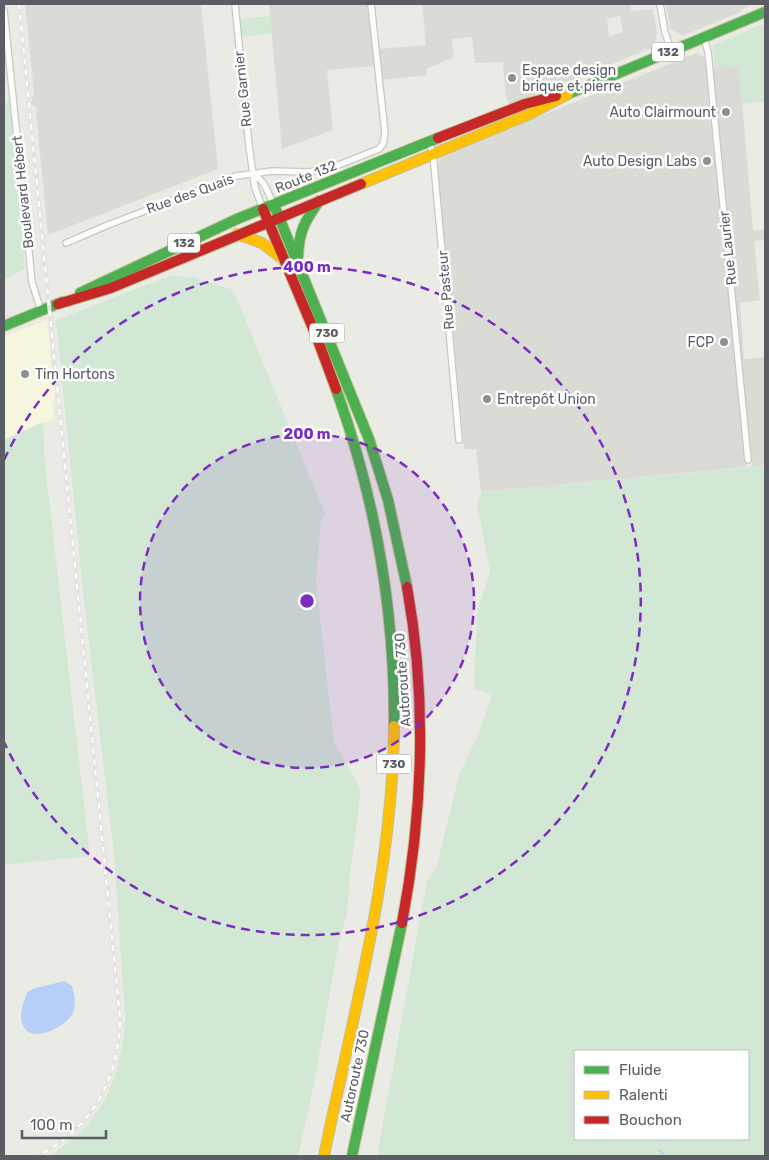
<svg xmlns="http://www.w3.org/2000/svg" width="769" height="1160" font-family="Rubik,sans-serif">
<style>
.commercial{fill:#f6f5dd}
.industrial{fill:#dbdbd5;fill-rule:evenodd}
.green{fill:#d2e8d4;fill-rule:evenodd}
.water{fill:#b7cff7}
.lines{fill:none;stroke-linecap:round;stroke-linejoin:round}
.stream{stroke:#b7cff7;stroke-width:2}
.street-casing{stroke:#c7c7c7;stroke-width:8}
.fast-casing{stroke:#c3be92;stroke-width:12}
.slow-casing{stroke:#c3be92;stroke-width:12}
.jam-casing{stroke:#c3be92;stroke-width:12}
.street{stroke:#fcfcfb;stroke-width:5.5}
.fast{stroke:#4caf50;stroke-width:10}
.slow{stroke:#ffc107;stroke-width:10}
.jam{stroke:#c62828;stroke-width:10}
.rail-casing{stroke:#e3e3e2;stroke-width:4}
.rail{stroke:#fff;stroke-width:2;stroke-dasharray:5.5;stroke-linecap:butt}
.ring{fill:none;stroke:#7b2cbf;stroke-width:2.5;stroke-dasharray:9 6}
.poi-dot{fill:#8d8f91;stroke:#fff;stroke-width:2}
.labels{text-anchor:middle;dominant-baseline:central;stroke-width:5;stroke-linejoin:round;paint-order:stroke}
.shield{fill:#fff;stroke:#8c8e92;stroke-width:1}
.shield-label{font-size:12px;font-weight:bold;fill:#5b5d64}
.poi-label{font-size:14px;fill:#5b5d64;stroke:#fff;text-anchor:start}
.street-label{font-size:14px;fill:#5b5d64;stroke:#fff}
.centre{fill:#7b2cbf;stroke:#fff;stroke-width:2.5}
.ring-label{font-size:15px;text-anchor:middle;font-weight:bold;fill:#7b2cbf;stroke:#fff;stroke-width:5;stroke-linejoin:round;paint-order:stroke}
</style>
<rect width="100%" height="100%" fill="#ebebe5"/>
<!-- commercial -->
<path class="commercial" d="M47,320l8,75 -2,9 1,15 -50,20v-103z"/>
<!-- industrial -->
<path class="industrial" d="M25,4h176l17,165 -170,66 -12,-123 1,-4 -6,-4 3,-12z
M269,4h99l7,62 -48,4 6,60 -51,19z
M422,4h209v7l22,-2 4,24 -3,14 -144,58 -4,-7 -3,-36 -28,1 -3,-26 -20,2 2,18 -28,12 1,6 -44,5 -4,-31 47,-4zM620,16l3,16 -14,4 -2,-17z
M666,4h84l-10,8 -57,24 -13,-7z
M696,53l8,4 2,5 3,47 16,138 21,220 -265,25 -5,-43h-12l-27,-283 2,-5 2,-3 82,-35z
M739,66l14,164h12v10l-11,1 6,59 -20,3 4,56 21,-2v108l-12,2 -9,-75 -5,-27 2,-6 -27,-282v-9z"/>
<!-- green -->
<path class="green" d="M270,16l2,17 -31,4 -2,-18z
M760,25l5,1v75l-23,3 -3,-38 -25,2 -1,-23z
M12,98l13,171 -21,10v-175z
M170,276l24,1 37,12 5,8 89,216 -4,8 -5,59 18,162 27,48 -11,85 -3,38 -8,29 -25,142 -16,72h-248c10,-7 20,-15 30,-24 31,-29 43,-73 45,-115l-11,-163 -31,-262 -27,-272z
M43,422l2,42 45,392 -86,9v-425z
M763,466l2,13v677h-388l50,-275 9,-12 23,-94 19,-40 14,-41 -18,-5 3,-76 13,-43 -13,-66 4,-12zM748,1051v88h-173v-88z"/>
<!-- water -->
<path class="water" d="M65,981l7,5c3,10 5,21 -1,30 -9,13 -42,29 -49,7 -3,-10 2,-21 5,-31l8,-4z"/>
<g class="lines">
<!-- stream -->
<path class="stream" d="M659,1150l6,6"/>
<defs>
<path id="street" d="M235,4l14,142 6,42 8,21
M660,4l5,28 6,19
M4,11l28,271 9,29
M704,37l4,15 40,408
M429,142l4,12 26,286
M254,173l10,11 10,21
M66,243l42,-18 128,-49 36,-5 37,1 22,-4 48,-19 4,-5 2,-11 -14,-129"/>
<path id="fast" d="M568,94l197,-82
M274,205l95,234 19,61 19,87
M298,256c1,-25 7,-35 21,-55
M80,293l157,-74 201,-81
M4,326l58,-24
M336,389c39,108 59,222 58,337
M352,1156l50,-233"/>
<path id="slow" d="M361,184l169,-70 38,-20
M237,234l25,9 22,17
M324,1156c29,-142 69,-283 70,-430"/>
<path id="jam" d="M438,138l87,-34 31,-8
M263,209l54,129 19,51
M58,304l53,-16 250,-104
M402,923c21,-111 25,-225 5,-336"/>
</defs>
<!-- street casing -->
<use href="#street" class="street-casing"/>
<!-- fast casing -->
<use href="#fast" class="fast-casing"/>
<!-- slow casing -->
<use href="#slow" class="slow-casing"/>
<!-- jam casing -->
<use href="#jam" class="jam-casing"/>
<!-- street -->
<use href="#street" class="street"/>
<!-- fast -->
<use href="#fast" class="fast"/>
<!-- slow -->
<use href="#slow" class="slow"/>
<!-- jam -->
<use href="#jam" class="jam"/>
<defs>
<path id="rail" d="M19,4l101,1014c-1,60 -27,111 -83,138"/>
</defs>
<!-- rail casing -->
<use href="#rail" class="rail-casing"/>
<!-- rail -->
<use href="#rail" class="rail"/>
</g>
<!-- distance rings -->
<circle cx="307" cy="601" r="167" fill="#7b2cbf" fill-opacity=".12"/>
<g class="ring">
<circle cx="307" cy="601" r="167"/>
<path d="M4 460A334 334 0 1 1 4 742"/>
</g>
<!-- markers -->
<g class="poi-dot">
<circle cx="512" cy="78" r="5"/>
<circle cx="726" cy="112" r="5"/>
<circle cx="707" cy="161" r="5"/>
<circle cx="724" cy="342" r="5"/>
<circle cx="25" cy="374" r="5"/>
<circle cx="487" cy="399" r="5"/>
</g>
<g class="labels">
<!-- shield labels -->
<g class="shield">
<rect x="652" y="42.5" width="32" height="19" rx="4"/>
<rect x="168" y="233.5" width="32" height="19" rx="4"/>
<rect x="309.5" y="323.5" width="35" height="19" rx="4"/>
<rect x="376.5" y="754.5" width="35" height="19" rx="4"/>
</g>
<g class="shield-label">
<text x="668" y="52">132</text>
<text x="184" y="243">132</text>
<text x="327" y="333">730</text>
<text x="394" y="764">730</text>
</g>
<!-- poi labels -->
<g class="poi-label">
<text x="522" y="70">Espace design<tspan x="522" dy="16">brique et pierre</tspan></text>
<text x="716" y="112" text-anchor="end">Auto Clairmount</text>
<text x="697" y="161" text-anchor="end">Auto Design Labs</text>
<text x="714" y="342" text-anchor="end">FCP</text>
<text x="35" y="374">Tim Hortons</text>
<text x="497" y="399">Entrepôt Union</text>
</g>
<!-- street labels -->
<g class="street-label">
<text transform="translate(243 89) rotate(-96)">Rue Garnier</text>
<text transform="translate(306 177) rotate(-22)">Route 132</text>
<text transform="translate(23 192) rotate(-96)">Boulevard Hébert</text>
<text transform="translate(190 194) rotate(-20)">Rue des Quais</text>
<text transform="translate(728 248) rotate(-96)">Rue Laurier</text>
<text transform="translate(446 290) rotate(-95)">Rue Pasteur</text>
<text transform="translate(403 680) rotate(-94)">Autoroute 730</text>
<text transform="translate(355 1076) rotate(-78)">Autoroute 730</text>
</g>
</g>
<circle cx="307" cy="601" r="8" class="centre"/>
<g class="ring-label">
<text x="307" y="272">400 m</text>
<text x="307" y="439">200 m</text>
</g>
<!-- border -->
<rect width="769" height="1160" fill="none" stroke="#5b5d64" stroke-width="10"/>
<!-- legend -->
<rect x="574" y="1050" width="175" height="90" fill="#ffffff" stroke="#bdbec1"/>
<rect x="584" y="1066" width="25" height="8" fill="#4caf50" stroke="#bdbec1"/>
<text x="619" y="1075" font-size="15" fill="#5b5d64">Fluide</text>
<rect x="584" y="1091" width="25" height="8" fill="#ffc107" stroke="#bdbec1"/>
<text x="619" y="1100" font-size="15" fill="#5b5d64">Ralenti</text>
<rect x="584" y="1116" width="25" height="8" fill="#c62828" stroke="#bdbec1"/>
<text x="619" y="1125" font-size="15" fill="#5b5d64">Bouchon</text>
<!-- scale -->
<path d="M22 1130v8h84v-8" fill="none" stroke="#5b5d64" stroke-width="2.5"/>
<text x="30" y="1130" font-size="15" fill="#5b5d64" stroke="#ffffff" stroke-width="4" paint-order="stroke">100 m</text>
</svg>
